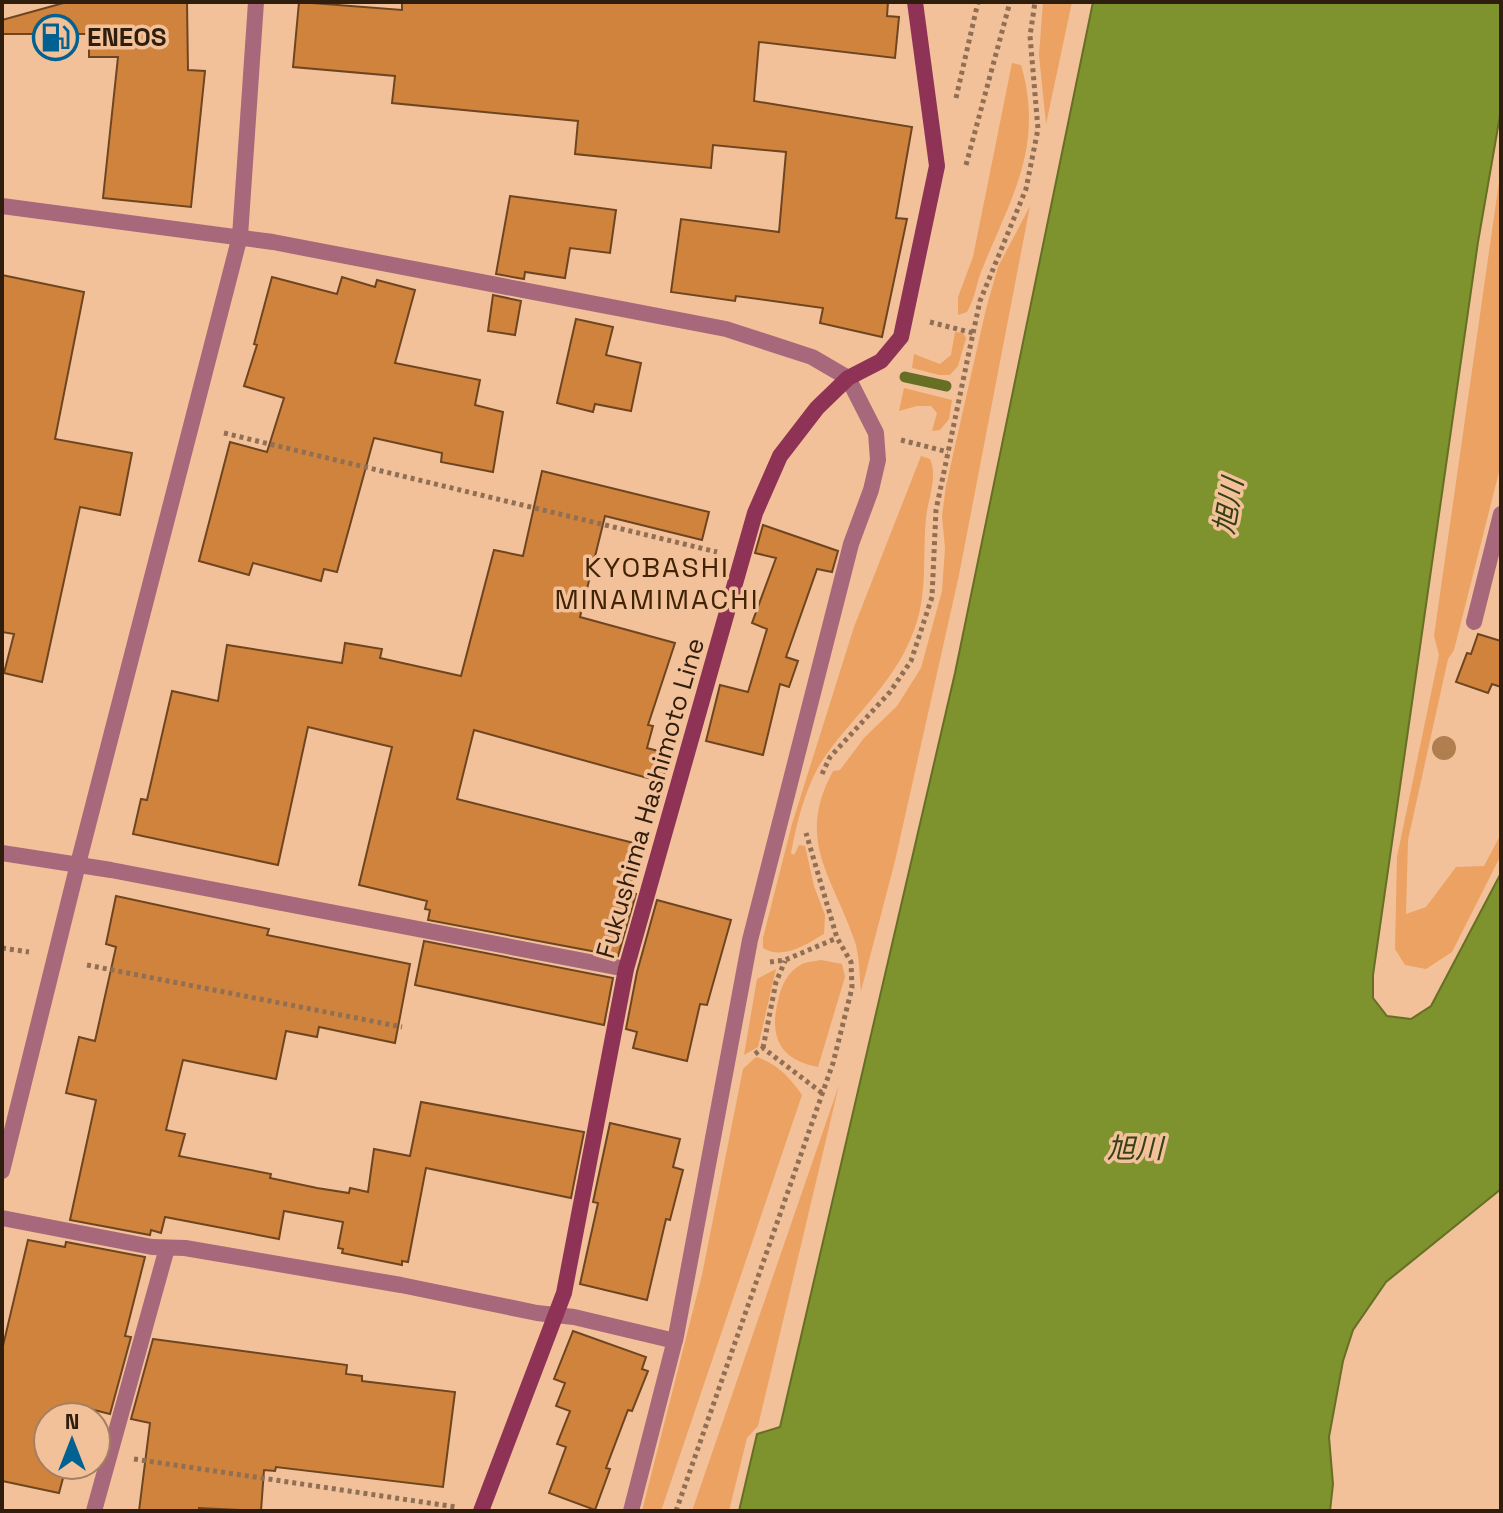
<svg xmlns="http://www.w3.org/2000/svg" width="1503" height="1513" font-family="'Space Grotesk','Noto Sans JP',sans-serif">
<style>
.green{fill:#eba263}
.water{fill:#7e922d;stroke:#666f24;stroke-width:2}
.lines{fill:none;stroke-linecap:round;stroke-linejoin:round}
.stream{stroke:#666f24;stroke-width:11}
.building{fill:#d0833d;stroke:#6e4521;stroke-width:2}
.path{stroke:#906f54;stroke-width:5;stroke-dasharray:4 4;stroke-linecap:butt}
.minor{stroke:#a7687b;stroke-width:16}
.tertiary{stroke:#a7687b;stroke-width:16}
.secondary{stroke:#8e3355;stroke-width:16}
.tree{fill:#b17e50}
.labels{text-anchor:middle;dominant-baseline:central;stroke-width:7;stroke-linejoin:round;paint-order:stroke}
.poi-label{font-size:26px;font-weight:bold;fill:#2f1d0e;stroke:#f2c19a;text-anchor:start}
.street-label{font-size:26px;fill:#2f1d0e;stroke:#f2c19a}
.water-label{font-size:28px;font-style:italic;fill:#363f16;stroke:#f2c19a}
.neighbourhood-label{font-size:28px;letter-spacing:2px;fill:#412306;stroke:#f2c19a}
</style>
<rect width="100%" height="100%" fill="#f2c19a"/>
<!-- green -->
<path class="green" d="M1043,2h29l-26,122 -7,-69z
M1012,63l9,2c24,82 -11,134 -40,207 -6,16 -5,24 -14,40l-9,3v-18l15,-40z
M1501,168v296l-47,186 -6,9 -40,181 -2,74 20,-7 30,-40 28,-1 17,-32v21l-49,97 -26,17 -21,-4 -10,-16 2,-92 42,-202 -5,-19z
M1030,206l-71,369 -64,286 -34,130c-2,-16 -1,-34 -6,-49 -22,-66 -60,-101 -22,-171l7,-1 24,-32 33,-32 24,-38 21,-77 3,-43 -3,-32 4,-30 40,-177 12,-42z
M955,332l8,1 3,5 -8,28 -8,9h-11l-27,-7 2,-14 26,10 11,-9z
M904,388l48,12 -3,19 -9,11 -8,1 5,-18 -6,-7h-14l-18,5z
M921,456l9,3c8,18 -2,40 -4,59 -4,43 3,79 -15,120 -19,45 -54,75 -82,113 -21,26 -32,69 -38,102l3,2 5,-10 6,1 9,40 11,29 -1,19c-18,11 -42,26 -61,14v-10l29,-114 62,-197z
M821,960l21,4 3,13 -27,90c-38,-7 -49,-30 -40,-66 3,-15 9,-29 24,-37 5,-2 13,-3 19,-4z
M776,969l-18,78 -14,8 13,-76z
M756,1057c21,6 34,21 46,38l-141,416h-19l60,-236 41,-206z
M839,1085l-81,341 -11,12 -18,73h-37z"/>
<!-- water -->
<path class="water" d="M1093,2h408v108l-23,132 -105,733v23l14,18 24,3 20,-13 70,-133v316l-115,93 -33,48 -10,31 -14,76 4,47 -3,27h-591l18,-77 23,-7 175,-754z"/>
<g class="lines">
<!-- stream -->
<path class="stream" d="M905,377l41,9"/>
</g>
<!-- building -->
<path class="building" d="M67,2h120l1,68 17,1 -14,136 -88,-9 15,-141h-29v-23h-87v-14z
M299,2l103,8v-8h486l-1,14 12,1 -4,41 -136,-16 -5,59 158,26 -16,91 11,1 -25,118 -62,-14 3,-15 -87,-12 -1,5 -64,-9 10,-73 98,13 7,-80 -73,-7 -2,23 -136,-14 3,-33 -186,-18 3,-27 -102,-9z
M510,196l106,14 -6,43 -40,-5 -5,30 -40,-6 -1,7 -28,-5z
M2,275l82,17 -29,147 77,14 -12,62 -40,-8 -38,175 -38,-9 10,-39 -12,-2z
M272,277l65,17 5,-17 33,10 2,-7 38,10 -20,73 85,17 -5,25 28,7 -10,60 -52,-10 1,-9 -68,-15 -37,134 -13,-3 -3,12 -68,-18 -4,12 -50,-14 31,-119 37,10 17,-54 -40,-12 13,-41 -3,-1z
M493,295l28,6 -6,34 -27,-4z
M576,319l37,8 -7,28 35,8 -10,48 -36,-7 -2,8 -36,-9z
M542,471l167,41 -7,28 -97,-24 -25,101 95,26 -27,82 5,1 -6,22 23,6 -8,28 -188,-52 -17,69 185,46 -14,47 8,2 -18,62 -190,-36 2,-10 -5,-1 2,-8 -68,-16 33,-138 -84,-20 -30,138 -145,-31 8,-35 6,1 25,-109 46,10 9,-56 115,18 3,-20 37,6 -2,9 81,18 33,-126 29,6z
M763,525l75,26 -6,21 -15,-3 -31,88 12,4 -9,26 -9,-3 -17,71 -57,-14 14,-56 28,7 19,-63 -15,-6 24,-65 -21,-5z
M1478,634l23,7v46l-9,-3 -4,9 -32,-11 11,-29 4,1z
M116,896l153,33 -2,6 143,29 -15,79 -76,-16 -2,10 -31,-6 -10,48 -93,-19 -17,70 19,4 -6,22 92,18 -1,4 47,10 32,5 1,-5 18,4 6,-43 36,7 11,-54 163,30 -13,66 -145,-30 -18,94 -6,-1v4l-60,-12 1,-4 -5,-1 5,-26 -59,-11 -5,28 -114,-22 -4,16 -10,-3 -1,5 -80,-15 26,-120 -30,-7 13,-56 16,4 21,-94 -10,-3z
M657,900l74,20 -24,85 -7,-1 -13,57 -54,-13 4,-16 -11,-3 11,-57z
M424,941l189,37 -9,47 -189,-40z
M610,1123l70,16 -7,28 10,3 -13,50 -4,-1 -19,81 -67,-16 18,-81 -5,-1z
M28,1240l37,7 1,-5 79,15 -20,79 6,1 -21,77 -20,-5 -1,8h-41v48h24v3l-6,-1 -7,26 -57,-12v-131z
M573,1331l73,26 -4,12 6,2 -16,40 -4,-1 -22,58 4,1 -15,41 -46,-17 17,-46 -9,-3 13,-33 -14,-5 9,-23 -11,-4z
M153,1339l194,26 -1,9 16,2v5l93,11 -12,95 -167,-20 -1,4 -11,-1 -3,41 -62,-3v3h-60l11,-88 -19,-4z"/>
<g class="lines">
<!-- path -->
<path class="path" d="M956,98l22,-96
M966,165l44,-163
M930,322l43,11
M224,433l493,119
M901,440l47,12
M822,774l8,-17 60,-65 21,-31 21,-64 4,-87 33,-158 11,-51 46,-112 12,-60 -8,-93 5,-34
M2,948l27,4
M770,962l15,-2 52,-22
M87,965l315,62
M763,1048l13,-66 9,-21
M755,1054l8,-6 59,45
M134,1459l322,48
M676,1511l157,-448 19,-75 -1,-26 -14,-24 -31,-105"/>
<!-- minor -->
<path class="minor" d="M2,206l271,36 453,87 86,28 36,21 28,55 2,27 -7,30 -20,54 -101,396 -74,396 -45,175
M1474,622l27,-108
M2,853l109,17 515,99
M2,1218l150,29 33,1 216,37 136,28 37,4 101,24
M94,1511l73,-263"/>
<!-- tertiary -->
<path class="tertiary" d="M2,1171l76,-307 162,-628 16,-234"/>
<!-- secondary -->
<path class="secondary" d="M481,1511l83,-218 62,-324 129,-456 25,-57 37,-48 31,-30 33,-17 20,-24 36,-171 -22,-164"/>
</g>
<!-- trees -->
<circle class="tree" cx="1444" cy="748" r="12"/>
<!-- icons -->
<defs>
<symbol id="fuel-ring" viewBox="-11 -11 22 22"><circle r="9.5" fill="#f2c19a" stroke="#016292" stroke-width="1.5"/><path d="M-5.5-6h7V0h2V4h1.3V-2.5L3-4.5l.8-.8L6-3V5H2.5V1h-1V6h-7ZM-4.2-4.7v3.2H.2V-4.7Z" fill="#016292"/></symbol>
</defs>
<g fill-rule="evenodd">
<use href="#fuel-ring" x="30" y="12" width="51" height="51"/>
</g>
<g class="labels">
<!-- poi labels -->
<g class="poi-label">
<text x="87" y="37">ENEOS</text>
</g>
<!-- street labels -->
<g class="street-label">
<text transform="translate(650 798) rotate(-74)">Fukushima Hashimoto Line</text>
</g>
<!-- water labels -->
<g class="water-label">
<text transform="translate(1228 506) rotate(-80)">旭川</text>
<text x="1135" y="1148">旭川</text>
</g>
<!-- neighbourhood labels -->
<g class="neighbourhood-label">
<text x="657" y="567">KYOBASHI<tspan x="657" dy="32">MINAMIMACHI</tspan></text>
</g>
</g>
<!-- border -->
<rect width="1503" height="1513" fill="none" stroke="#2f1d0e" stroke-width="8"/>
<!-- north arrow -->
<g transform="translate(72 1441)"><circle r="38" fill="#f2c19a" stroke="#a47f62" stroke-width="2"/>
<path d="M0-6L14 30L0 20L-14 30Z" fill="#016292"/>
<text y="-12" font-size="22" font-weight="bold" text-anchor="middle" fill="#2f1d0e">N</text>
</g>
</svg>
